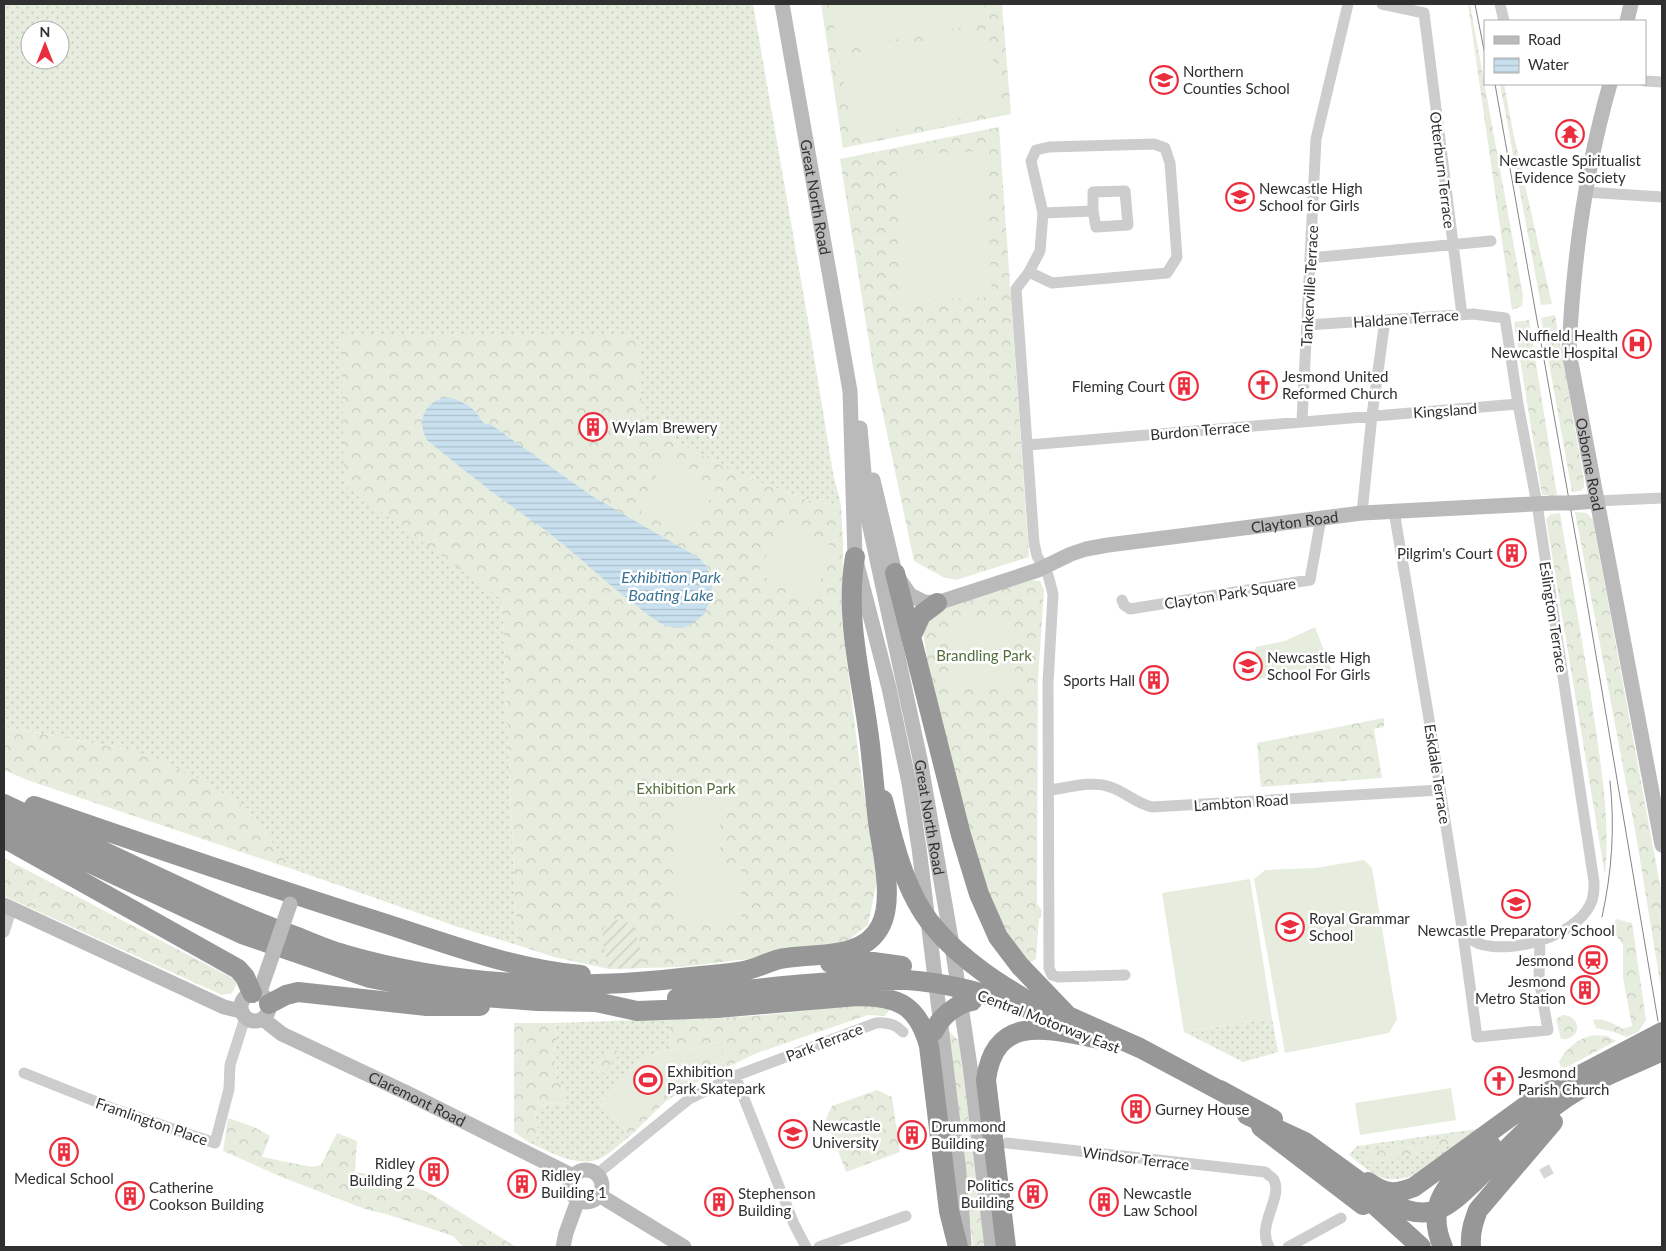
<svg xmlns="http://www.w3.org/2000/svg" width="1666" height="1251" font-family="Lato,sans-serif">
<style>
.grass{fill:url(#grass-dots);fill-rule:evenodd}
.forest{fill:url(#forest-crowns)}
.garden{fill:url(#garden-furrows)}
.pitch{fill:#e6edde}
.water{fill:url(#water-rules)}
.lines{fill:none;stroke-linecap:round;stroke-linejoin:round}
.street-tunnel{stroke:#d6d6d6;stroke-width:11;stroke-dasharray:11 5.5;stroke-linecap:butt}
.street{stroke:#cdcdcd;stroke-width:11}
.secondary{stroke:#bababa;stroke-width:15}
.highway{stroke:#979797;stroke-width:20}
.tram{stroke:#858585;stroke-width:1}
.secondary-bridge{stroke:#bababa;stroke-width:15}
.highway-bridge{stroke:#979797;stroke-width:20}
.labels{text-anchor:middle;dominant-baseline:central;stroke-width:5;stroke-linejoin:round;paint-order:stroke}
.poi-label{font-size:15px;fill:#303030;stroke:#fff;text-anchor:start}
.street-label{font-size:15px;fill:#303030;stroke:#fff}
.park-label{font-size:15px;fill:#536e3b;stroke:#fff}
.water-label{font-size:16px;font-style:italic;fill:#3a7395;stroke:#fff}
</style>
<defs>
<pattern id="grass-dots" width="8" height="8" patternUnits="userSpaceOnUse" patternTransform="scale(1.25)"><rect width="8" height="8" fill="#e6edde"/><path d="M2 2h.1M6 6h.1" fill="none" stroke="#c6ccbf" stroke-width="1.8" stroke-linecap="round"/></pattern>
<pattern id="forest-crowns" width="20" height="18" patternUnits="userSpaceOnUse" patternTransform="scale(1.25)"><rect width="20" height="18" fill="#e6edde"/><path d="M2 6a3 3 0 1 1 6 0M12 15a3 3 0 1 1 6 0" fill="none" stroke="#c6ccbf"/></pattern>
<pattern id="garden-furrows" width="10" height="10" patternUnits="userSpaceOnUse" patternTransform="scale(1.25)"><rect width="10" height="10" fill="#e6edde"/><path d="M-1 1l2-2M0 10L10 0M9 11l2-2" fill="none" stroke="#c6ccbf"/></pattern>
<pattern id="water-rules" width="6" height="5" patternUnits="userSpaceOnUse" patternTransform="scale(1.25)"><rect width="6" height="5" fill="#c9e0ee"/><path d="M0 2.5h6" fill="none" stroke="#adc0cc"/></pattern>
</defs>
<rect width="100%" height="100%" fill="#fff"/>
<!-- grass -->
<path class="grass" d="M4,4h749l57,328 23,141 8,32 -34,-5 -73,-28 -89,-47 -5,-38 -298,-53 153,260 7,6 15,345 -59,-18 -166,-58 -46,-61 -115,-58 -127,-23zM30,30h30v30h-30z
M1272,1018l6,34 -35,10 -59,-30z
M667,1019l4,15 -1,15 -27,9 -42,46 22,23 6,10c-8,5 -19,17 -28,21 -23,11 -50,-6 -71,-15l9,-8 -5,-23 9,-9 21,1 -8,-27 1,-11 -5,-10 5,-15 -2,-18z
M1490,1127l-76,48c-31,11 -41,-1 -65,-20l8,-9z"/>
<!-- forest -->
<path class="forest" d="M821,4h181l9,110 -168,34z
M1468,4h2l53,292 -1,10 -10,4z
M1500,84h4l9,48 39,172 -11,1z
M999,127l30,430 -73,23 -13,-3 -29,-16 -41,-194 -33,-208z
M1555,315l29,165v7l-3,4 -9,1 -31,-174z
M1529,320l28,175h-15l-28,-173z
M341,334h285l13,11 1,42 5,38 89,47 73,28 34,5 2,38 -1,79 17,137 18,122 -9,44 -30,23 -157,19 -72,2 -55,-12 -37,-12 -15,-345 -158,-115z
M1575,512l12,1 6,7 69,376v98l-25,-153z
M1560,513c12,73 26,145 36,218 7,48 14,96 9,144l-59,-356 5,-5z
M1030,580l10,1 4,9 -6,89 -1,225 5,6 -1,6 -2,3 -3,40 -5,3h-5l-25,-36 -24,-66 -48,-189 -7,-45 9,-14z
M1384,718v9l-10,2 8,49 -121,9 -4,-44z
M4,727l127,23 19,5 58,28 38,25 46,61 -265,-89 -23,-10z
M4,858l234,123 -6,12 -10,2 -218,-99z
M1616,919l16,4 14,97 -8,12 -12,5 -12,-5 -18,-4 -3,-8c10,-2 22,4 29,9l10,-3 -9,-48v-33l-11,-16z
M859,1003l31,6 -5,7 -17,-1 -111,38 -55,26 -36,22 -37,36 -6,-10 36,-39 31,-15 2,-9 26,-22 -30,8 -18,-1 1,-15 -4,-15c66,0 128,-5 192,-16z
M1563,1015c20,1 18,26 -2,24l-5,-20z
M514,1023h41l2,18 -5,15 5,10 -1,11 8,9v18l-21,-1 -9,9 5,23 -9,8 -16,-11z
M948,1030l11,11 26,206h-12z
M1596,1035l11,1 9,5 -51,27 -4,-2 -2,-5c9,-14 20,-24 37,-26z
M612,1049l9,3 -16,20 -8,2 -1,-8z
M877,1090l15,7 8,55 -54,20 -20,-53 6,-13z
M228,1118l26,9 16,9 -8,21 50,10 9,-2 16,-32 20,8 -2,31 29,4 44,16 88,55h-52l-11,-11 -67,-22 -21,-5 -81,-31 -61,-27z
M1461,1135l3,3 -3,4 -84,21 -12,-1 -4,-6 10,-5z"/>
<!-- garden -->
<path class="garden" d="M613,920h10l11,6 6,23 2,19 -33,1 -7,-31 2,-12z"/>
<!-- pitch -->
<path class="pitch" d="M830,4h154l3,19 -149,27z
M988,29l14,82 -149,26 -14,-81z
M985,151l7,146 -90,4 -6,-146z
M666,459l50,30 -29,49 -50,-29z
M785,521l52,28 -28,52 -52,-28z
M1013,620l3,67 -65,3 -2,-67z
M1315,627l17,44 -22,8 -4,-10 -47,10 -5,-26 2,-6 29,-6z
M676,796l47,1 2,24 -48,-3z
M676,823h44v47h21v49h-64z
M1364,860l8,8 25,151 -8,14 -104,20 -31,-174 11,-9 50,-2z
M1250,879l22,139 -88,14 -22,-139z
M719,1042l4,11 -31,11 2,6 -35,18 -36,39 -22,-23 42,-46 27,-9 18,1z
M1451,1088l5,32 -96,15 -5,-32z"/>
<!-- water -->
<path class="water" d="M446,397c10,1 26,9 32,18 3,4 3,6 7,9h5l102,72 107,62c30,26 3,87 -39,65 -10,-6 -19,-14 -28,-21 -27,-20 -51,-44 -78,-65 -12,-10 -25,-18 -37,-27 -31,-22 -61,-46 -90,-70 -11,-20 -2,-38 19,-43z"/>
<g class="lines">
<!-- street-tunnel -->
<path class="street-tunnel" d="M1544,1167l5,9"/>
<!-- street -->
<path class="street" d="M1382,4l42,9 38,302
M1500,4l4,17
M1645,81l17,1
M1585,192l77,5
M1043,213l50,-2v-19l32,-1 3,34 -32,2 -3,-16
M1310,258l181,-17
M1029,272l23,11 115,-10 10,-16 -7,-94 -5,-15 -11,-4 -105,3 -13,3 -5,11 12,52 -3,38 -11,21 -13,17 18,254 3,13 11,19 5,19 -5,89 1,285 3,7 6,2 67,-2
M1307,325l166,-11 32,4 13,86 19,100 57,378c0,8 0,16 -4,23 -16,32 -78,49 -110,39 -6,-2 -12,-7 -17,-10
M1302,421l14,-282 32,-135
M1028,445l490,-41
M1596,501l66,-3
M1394,511l34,202 35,221 14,103 71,-7 -9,-51 1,-38
M1362,513l10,-98 13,-95
M1122,600l2,5 6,4 180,-29 11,-62
M1049,790c19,-2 43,-10 61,-3 16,5 25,16 42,20l288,-17
M4,932l8,-24
M24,1073l93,37 98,33 14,-54 1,-24 15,-47
M735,1076l59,148 12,23
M1007,1143l258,29c3,3 8,5 9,8 9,18 -18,45 -5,67
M597,1174l92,-75 46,-23 141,-53c11,-1 20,1 27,9
M819,1247l87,-31
M1288,1247l53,-29"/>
<!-- secondary -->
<g class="secondary">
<path id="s1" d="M782,4l68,387 5,166 34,131 20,95 10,65 40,324 5,72"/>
<path d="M1627,21l4,-17"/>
<path id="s2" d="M1610,84c-25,87 -37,178 -41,268l93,493"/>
<path id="s3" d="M860,428l8,90 52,241 31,180 19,127 22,181"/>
<path id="s4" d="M873,480l22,93 15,22 14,7 13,1 101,-33 33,-16 15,-5 22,-4 254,-32 190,-10"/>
<path d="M1571,503l25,-2"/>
<path d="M4,905l220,102 17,4"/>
<circle cx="255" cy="1007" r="14"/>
<path d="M259,994l9,-26"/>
<path id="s5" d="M263,1019l19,15 123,58 168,84"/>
<circle cx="586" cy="1186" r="16"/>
<path d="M599,1195l85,52"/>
<path d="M563,1247l3,-14 12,-33"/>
</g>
<!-- highway -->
<path class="highway" d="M895,573l66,262 18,59 19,43 22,29 47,49
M911,637l10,-22 16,-12
M4,804c61,29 121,58 182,86 38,18 75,34 114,48 14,6 28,12 43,16 113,33 232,37 348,23 17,-2 35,-3 52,-6 13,-2 24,-9 37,-12 32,-7 83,3 101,-34 13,-27 1,-74 -3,-103 -3,-26 -5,-51 -8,-77 -7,-62 -26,-126 -15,-188
M34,806c115,40 230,79 346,116 66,21 132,47 201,53
M4,823l238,111 128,44 60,12 54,7 53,4 59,1 41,9 80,-3 140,-12c41,0 61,9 72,50l20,165 9,36
M4,838l234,131 7,8 7,16
M830,963l43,-1 29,4
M677,998c76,-9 153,-19 230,-18
M269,1004l17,-9 12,-3 129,14h53
M1052,1009l88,39 90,48
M1220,1090l53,29
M1261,1127l102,78
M1368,1182c17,12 26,13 46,5l124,-90 124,-65
M1474,1182c30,-29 65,-69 101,-90 27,-16 58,-27 87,-41
M1356,1188l65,59
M1006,1247l-20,-167c9,-69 66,-50 114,-41
M1443,1247c-22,-50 15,-72 48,-102
M1471,1247c-1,-14 2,-24 7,-37l75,-88"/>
<!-- tram -->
<path class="tram" d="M1475,4l10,51
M1495,84l87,489 76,448
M1602,917c10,-46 13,-89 8,-136"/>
<!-- secondary-bridge -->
<path class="secondary-bridge" d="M1552,503h19
M268,968l22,-64"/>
<!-- highway-bridge -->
<path class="highway-bridge" d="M883,800c10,41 22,93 50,126 36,44 88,70 135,99
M907,980c41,3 80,13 119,28
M934,1031c7,-15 22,-27 38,-30
M1247,1115l58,27 84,61c40,20 56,7 85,-21"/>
</g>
<!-- icons -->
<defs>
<symbol id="school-ring" viewBox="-11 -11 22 22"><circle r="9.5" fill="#fff" stroke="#eb2e3e" stroke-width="1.5"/><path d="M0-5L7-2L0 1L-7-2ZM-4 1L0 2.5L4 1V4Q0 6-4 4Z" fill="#eb2e3e"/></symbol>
<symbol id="temple-ring" viewBox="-11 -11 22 22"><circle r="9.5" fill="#fff" stroke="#eb2e3e" stroke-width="1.5"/><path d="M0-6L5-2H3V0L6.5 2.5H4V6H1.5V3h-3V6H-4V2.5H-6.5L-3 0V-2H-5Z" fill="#eb2e3e"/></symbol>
<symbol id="hospital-ring" viewBox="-11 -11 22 22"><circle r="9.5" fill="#fff" stroke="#eb2e3e" stroke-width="1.5"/><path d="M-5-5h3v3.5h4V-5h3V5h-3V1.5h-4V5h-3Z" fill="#eb2e3e"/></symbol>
<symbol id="church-ring" viewBox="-11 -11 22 22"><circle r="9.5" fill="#fff" stroke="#eb2e3e" stroke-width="1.5"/><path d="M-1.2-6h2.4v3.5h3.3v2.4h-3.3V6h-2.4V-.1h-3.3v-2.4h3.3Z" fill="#eb2e3e"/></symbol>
<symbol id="building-ring" viewBox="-11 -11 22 22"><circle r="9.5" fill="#fff" stroke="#eb2e3e" stroke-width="1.5"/><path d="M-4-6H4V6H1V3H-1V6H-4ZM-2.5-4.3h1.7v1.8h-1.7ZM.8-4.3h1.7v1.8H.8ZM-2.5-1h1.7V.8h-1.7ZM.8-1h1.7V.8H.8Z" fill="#eb2e3e"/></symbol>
<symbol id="station-ring" viewBox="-11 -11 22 22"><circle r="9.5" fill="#fff" stroke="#eb2e3e" stroke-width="1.5"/><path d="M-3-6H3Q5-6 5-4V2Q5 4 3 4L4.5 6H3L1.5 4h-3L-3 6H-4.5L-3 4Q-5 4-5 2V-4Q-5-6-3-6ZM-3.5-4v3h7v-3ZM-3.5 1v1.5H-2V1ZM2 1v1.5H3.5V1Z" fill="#eb2e3e"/></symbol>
<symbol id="stadium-ring" viewBox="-11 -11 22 22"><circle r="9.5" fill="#fff" stroke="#eb2e3e" stroke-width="1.5"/><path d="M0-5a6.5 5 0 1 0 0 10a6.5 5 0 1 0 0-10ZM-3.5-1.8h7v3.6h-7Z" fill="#eb2e3e"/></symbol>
<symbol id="university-ring" viewBox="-11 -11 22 22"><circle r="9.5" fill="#fff" stroke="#eb2e3e" stroke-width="1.5"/><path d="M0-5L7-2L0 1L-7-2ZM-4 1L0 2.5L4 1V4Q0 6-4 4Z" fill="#eb2e3e"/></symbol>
</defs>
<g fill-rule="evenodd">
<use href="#school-ring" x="1148" y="64" width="32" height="32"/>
<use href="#temple-ring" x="1554" y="118" width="32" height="32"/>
<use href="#school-ring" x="1224" y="181" width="32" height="32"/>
<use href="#hospital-ring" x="1621" y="328" width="32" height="32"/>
<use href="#church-ring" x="1247" y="369" width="32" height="32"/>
<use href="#building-ring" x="1168" y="370" width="32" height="32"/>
<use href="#building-ring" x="577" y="411" width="32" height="32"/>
<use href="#building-ring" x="1496" y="537" width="32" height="32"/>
<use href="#school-ring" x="1232" y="650" width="32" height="32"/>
<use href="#building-ring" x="1138" y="664" width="32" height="32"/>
<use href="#school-ring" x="1500" y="888" width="32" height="32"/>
<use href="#school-ring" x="1274" y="911" width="32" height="32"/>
<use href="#station-ring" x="1577" y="944" width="32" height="32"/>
<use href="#building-ring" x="1569" y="974" width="32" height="32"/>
<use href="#stadium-ring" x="632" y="1064" width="32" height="32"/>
<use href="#church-ring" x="1483" y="1065" width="32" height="32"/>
<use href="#building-ring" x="1120" y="1093" width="32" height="32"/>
<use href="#university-ring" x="777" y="1118" width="32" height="32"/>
<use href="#building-ring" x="896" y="1119" width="32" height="32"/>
<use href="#building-ring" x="48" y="1136" width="32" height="32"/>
<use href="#building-ring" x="418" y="1156" width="32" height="32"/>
<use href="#building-ring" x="506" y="1168" width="32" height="32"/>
<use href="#building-ring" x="1017" y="1178" width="32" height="32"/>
<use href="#building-ring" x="114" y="1180" width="32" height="32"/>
<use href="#building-ring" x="703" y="1186" width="32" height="32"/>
<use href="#building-ring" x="1088" y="1186" width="32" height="32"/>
</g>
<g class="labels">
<!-- poi labels -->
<g class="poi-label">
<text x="1183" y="71">Northern<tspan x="1183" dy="17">Counties School</tspan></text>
<text x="1570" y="160" text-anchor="middle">Newcastle Spiritualist<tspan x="1570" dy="17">Evidence Society</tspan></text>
<text x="1259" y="188">Newcastle High<tspan x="1259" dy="17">School for Girls</tspan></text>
<text x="1618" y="335" text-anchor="end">Nuffield Health<tspan x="1618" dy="17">Newcastle Hospital</tspan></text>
<text x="1282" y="376">Jesmond United<tspan x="1282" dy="17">Reformed Church</tspan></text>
<text x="1165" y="386" text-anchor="end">Fleming Court</text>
<text x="612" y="427">Wylam Brewery</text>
<text x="1493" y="553" text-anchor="end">Pilgrim's Court</text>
<text x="1267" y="657">Newcastle High<tspan x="1267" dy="17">School For Girls</tspan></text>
<text x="1135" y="680" text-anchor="end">Sports Hall</text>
<text x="1309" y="918">Royal Grammar<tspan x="1309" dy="17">School</tspan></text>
<text x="1516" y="930" text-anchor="middle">Newcastle Preparatory School</text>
<text x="1574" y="960" text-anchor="end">Jesmond</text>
<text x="1566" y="981" text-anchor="end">Jesmond<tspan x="1566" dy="17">Metro Station</tspan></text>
<text x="667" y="1071">Exhibition<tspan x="667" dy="17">Park Skatepark</tspan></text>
<text x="1518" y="1072">Jesmond<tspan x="1518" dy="17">Parish Church</tspan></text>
<text x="1155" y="1109">Gurney House</text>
<text x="812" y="1125">Newcastle<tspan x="812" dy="17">University</tspan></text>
<text x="931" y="1126">Drummond<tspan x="931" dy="17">Building</tspan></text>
<text x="415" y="1163" text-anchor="end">Ridley<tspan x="415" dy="17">Building 2</tspan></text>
<text x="541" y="1175">Ridley<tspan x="541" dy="17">Building 1</tspan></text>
<text x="64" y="1178" text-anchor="middle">Medical School</text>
<text x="1014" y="1185" text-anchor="end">Politics<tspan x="1014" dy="17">Building</tspan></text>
<text x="149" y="1187">Catherine<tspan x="149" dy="17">Cookson Building</tspan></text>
<text x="738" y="1193">Stephenson<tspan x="738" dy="17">Building</tspan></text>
<text x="1123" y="1193">Newcastle<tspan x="1123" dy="17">Law School</tspan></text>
</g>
<!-- street labels -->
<g class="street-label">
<text transform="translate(1443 170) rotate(83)">Otterburn Terrace</text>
<text stroke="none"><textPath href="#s1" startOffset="196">Great North Road</textPath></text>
<text transform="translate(1309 286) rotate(-87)">Tankerville Terrace</text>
<text transform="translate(1406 318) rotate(-4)">Haldane Terrace</text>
<text transform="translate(1445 410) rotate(-4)">Kingsland</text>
<text transform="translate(1200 430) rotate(-5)">Burdon Terrace</text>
<text stroke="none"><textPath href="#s2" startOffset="386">Osborne Road</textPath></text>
<text stroke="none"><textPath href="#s4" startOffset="520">Clayton Road</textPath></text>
<text transform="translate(1230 593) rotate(-9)">Clayton Park Square</text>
<text transform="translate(1554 617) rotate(81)">Eslington Terrace</text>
<text transform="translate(1438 774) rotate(81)">Eskdale Terrace</text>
<text transform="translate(1241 802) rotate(-4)">Lambton Road</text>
<text stroke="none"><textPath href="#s3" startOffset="396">Great North Road</textPath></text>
<text transform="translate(1049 1021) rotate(21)">Central Motorway East</text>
<text transform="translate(824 1042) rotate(-21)">Park Terrace</text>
<text stroke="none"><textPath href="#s5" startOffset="174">Claremont Road</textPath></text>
<text transform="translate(152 1121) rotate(19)">Framlington Place</text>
<text transform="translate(1136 1158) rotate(7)">Windsor Terrace</text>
</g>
<!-- park labels -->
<g class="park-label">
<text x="984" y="655">Brandling Park</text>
<text x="686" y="788">Exhibition Park</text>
</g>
<!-- water labels -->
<g class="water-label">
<text x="671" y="576">Exhibition Park<tspan x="671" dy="18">Boating Lake</tspan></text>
</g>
</g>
<!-- border -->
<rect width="1666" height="1251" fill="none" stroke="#303030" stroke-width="10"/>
<!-- legend -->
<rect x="1484" y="20" width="162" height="65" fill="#ffffff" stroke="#acacac"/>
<rect x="1494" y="36" width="25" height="8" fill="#bababa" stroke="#acacac"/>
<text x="1528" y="45" font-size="15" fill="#303030">Road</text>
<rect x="1494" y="58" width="25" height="15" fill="url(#water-rules)" stroke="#acacac"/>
<text x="1528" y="70" font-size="15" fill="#303030">Water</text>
<!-- north arrow -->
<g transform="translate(45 45)"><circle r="24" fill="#ffffff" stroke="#acacac"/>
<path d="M0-4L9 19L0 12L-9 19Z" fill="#eb2e3e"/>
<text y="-8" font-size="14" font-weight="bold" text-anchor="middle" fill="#303030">N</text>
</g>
</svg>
